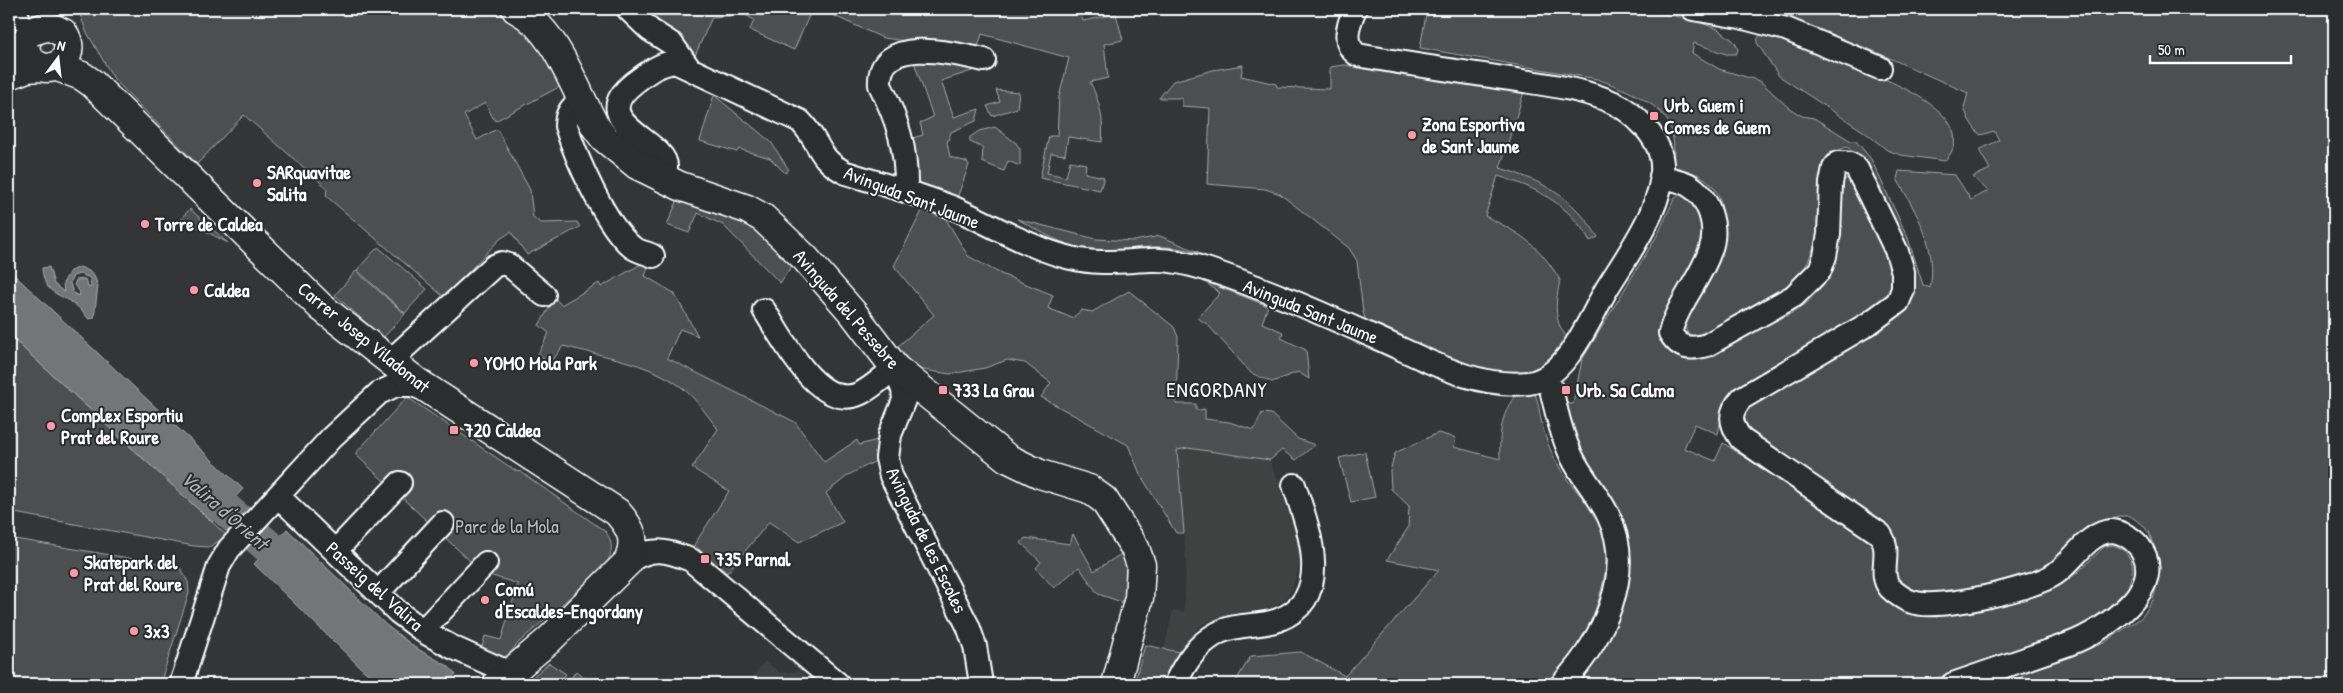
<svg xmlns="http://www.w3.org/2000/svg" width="2343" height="693" font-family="'Patrick Hand',sans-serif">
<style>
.built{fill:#404243}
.green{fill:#4c4f50;stroke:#a6a7a8}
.water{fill:#737576;stroke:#abacad;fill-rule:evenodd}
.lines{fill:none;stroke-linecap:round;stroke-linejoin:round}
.river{stroke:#737576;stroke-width:34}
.minor-tunnel{stroke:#47494a;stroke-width:22;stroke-dasharray:22 11;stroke-linecap:butt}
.minor-casing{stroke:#fff;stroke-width:26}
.major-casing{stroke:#fff;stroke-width:31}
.minor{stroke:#2a2d2e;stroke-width:22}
.major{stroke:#2a2d2e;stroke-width:28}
.major-bridge-casing{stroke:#fff;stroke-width:31;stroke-linecap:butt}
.major-bridge{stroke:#2a2d2e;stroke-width:28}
.poi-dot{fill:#ff9aa2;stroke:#2a2d2e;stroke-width:2}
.labels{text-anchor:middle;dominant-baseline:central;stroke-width:4;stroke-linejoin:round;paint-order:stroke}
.poi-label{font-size:19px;font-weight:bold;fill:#fff;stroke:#2a2d2e;text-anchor:start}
.street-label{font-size:19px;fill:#fff;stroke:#2a2d2e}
.park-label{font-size:19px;fill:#b7b9b9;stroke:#2a2d2e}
.water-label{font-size:20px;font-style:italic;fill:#b2b3b4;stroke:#2a2d2e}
.quarter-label{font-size:21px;letter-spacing:1px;fill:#fff;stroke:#2a2d2e}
</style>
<rect width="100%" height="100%" fill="#333536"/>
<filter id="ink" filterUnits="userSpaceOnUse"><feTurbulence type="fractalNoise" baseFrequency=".02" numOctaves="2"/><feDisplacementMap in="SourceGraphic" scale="10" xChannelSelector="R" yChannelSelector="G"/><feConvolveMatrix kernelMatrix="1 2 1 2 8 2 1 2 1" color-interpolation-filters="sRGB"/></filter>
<g filter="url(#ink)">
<!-- built -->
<path class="built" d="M1188,448l82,12 3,11 16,25 12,52 -3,22 -6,20 -7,10 -13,7 -63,14 -11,7 -19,24 -15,-2 9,-40 11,2 2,-51 -9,-111z
M765,661l15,12 20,-2 15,13h-72l5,-6 2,2z"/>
<!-- green -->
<path class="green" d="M78,9h414l31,16 21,22 17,39 -66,35 -10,-18 -21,12 13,25 20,-11 33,61 3,27 8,6 36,-1 3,5 -53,28 -16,-23 -11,7 -56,58 -118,-101 1,-8 -83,-73 -47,49 -83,-85 -28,-48z
M639,9h72l19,7 -18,1 -18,41z
M744,9h68l-18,41 -44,-20 4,-10 -10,-6z
M819,9h260l4,12 33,-7 7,26 -19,4 4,34 -18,4c10,20 14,38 12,60l-34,-5 -3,18 -14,-2 -4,20 19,4 4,-16 16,3 -1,9 19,4 -4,13 -60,-12 9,-42h8l2,-39 10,-39 -87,-24 -5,16 -94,-12z
M1427,9h196l20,2 44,7 31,11 17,13 3,8 -2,4h-10l-32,-11 -2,10 27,16 41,12 29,27 13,8 12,2 37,23h5l15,18 37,79 15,47 7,3c8,-41 -13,-74 -33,-109l2,-8 56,4 16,25 17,-9 -15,-14 17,-8 -11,-19 20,-10 -5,-9 -13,4 -4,-3 -8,-12 -5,-12 4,-15 -99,-44 -110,-40h575v675h-323l18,-13 75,-28 38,-26 11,-17 6,-23v-17l-10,-27 -7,-9 -12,-8h-12l-18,6 -65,53 -112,24 -24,-14c-9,-27 5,-40 -16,-64l-132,-88 -9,-10 2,-13 52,-34 99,-56 15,-16 6,-10 -3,-20 -54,-117 -12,-10c-13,4 -21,9 -26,22l-3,62 -4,16 -11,26 -17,15 -86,47 -8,1 -5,-4 -4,-9 28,-52 5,-5c5,-30 18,-73 -17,-91 -8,-4 -18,-5 -26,-7 1,-14 2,-29 -3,-42 -9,-24 -51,-39 -73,-47l-177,-31z
M1764,31c24,10 49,20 74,29 31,13 151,52 107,101l-44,-6 -14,-5 -24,-19 -84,-55 -22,-33 1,-5z
M921,59l63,8 -43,14 13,36 25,-8 -3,12 -25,11 -4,11 3,14 17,5 2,3 -12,33 -42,-12 -6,-47 14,-4 -3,-12 13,-6 -19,-55z
M1243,65l-2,11 35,8 1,3 53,2v-22l14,-2 69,9 111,18 -24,76c43,13 73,29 98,69l-8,4c-21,-37 -53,-53 -92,-65l-13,40c37,18 54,29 75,64 -4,21 -8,40 7,57 -5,10 -19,30 -30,34 -41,16 -132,-32 -171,-50l-3,-9 -6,-51 -8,-13 -69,-54 -15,-5 -58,-5 3,-76 -28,-2v-8h-23l14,-17 40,-11z
M996,90l23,2 -2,16 -25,8 -5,-10 13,-4z
M714,95l57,47 18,28 -4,3 -15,-15 -31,-9 -2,3 -37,-11z
M995,127l21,16 4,6v17l-12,-5 -4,10 -22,-9 1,-14 -13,-6v-5l9,-6z
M1845,179h5l43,87c3,16 1,23 -10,35l-148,88 -10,12 -7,33 -23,-10 -11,24 31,13 8,-18 139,90 12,10 16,58 166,-16 21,-12 28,-27 9,-1 10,5 7,10 2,9 -5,19 -39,38 -51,19 -121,39h-343l49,-87 -30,-124 -18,-34 -8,-35h6l9,-44 76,-126 16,-35 5,-4 10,2 12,14 5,31 -45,87 63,17 70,-34 13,-9 14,-16 10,-18 9,-83z
M678,199l64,22 20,11 31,32 -13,19 -57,-58 -25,-12 -9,20 -22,-8z
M190,209l38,34 -47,-25z
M923,209l21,7 24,40 33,18 52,21 -5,13 24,10 10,-8 10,2 37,-21 45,36 4,10 -2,67h20v6l9,-1v10l24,3 25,8 8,-17 9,1 27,25 17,6 -19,15 -14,-10 -12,10 -82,-12 -11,2 7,83h-8l-36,-59 -12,-29 -87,-48 10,-14 -26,-20 -18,-3 -22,8 -35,6 -33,-5 -20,-22 37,-32 -40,-49z
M1017,219l79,20 38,2 26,-5 41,17c-16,-4 -30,-7 -46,-6 -22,0 -42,5 -64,3 -27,-3 -51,-19 -74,-31z
M378,247l49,42 -22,24 -48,-43z
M642,261l8,2 -5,13 29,17 24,43 -18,-7 -13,29 128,64 29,40 33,-22 2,5 22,-6 -5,22 -26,13 -24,19 17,29 -44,20 -30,-20 -42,51 -33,-28 35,-54 -37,-23 26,-39c-11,-14 -24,-33 -38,-43 -33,-24 -78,-30 -117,-40l-13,18 -12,-10 11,-21 -10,-8 16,-27 6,7 38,-22 2,4 40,-23z
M356,271l49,43 -22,24 -48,-43z
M1203,281l65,25 -6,17 21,9 -2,6 25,12 3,29 -11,-7 -26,10 -21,-9 -44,-49 -10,-6 23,-25z
M9,335l203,187 15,14 -18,11 -15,-1 -185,-34z
M1518,392l17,2c4,9 4,17 6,26 3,14 9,31 16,43 12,25 37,41 47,69 10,29 -9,89 -26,115 -9,14 -20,26 -33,37h-311l17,-28 50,-4 44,24 94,-106 -52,-10 21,-32 1,-22 -18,-17 -1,-18 5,-18 43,-20 18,5 -2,9 46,12c-1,-25 1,-47 18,-67z
M407,397l109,74 5,1 85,60c8,12 6,21 0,33l-89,79 -10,13 -27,-3 5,-18 16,4 17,-56 -35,-11 -128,-119z
M1365,452l10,45 -24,5 -12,-44z
M1073,534l21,37 32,-20 5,28 -7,24 -26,-9 -19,-27 -25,21 -18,-20 5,-6 -20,-19 4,-5 45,6z
M9,538l161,27 11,4 7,13 1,11 -29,91h-151z
M1145,645l34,7 -16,32h-29z
M549,663l17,11 -8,10h-27l3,-8z
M576,671l17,13h-26z"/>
<!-- water -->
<path class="water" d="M49,267l5,17 10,8 -1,-9 7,-12 10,-4 13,6 5,13 -4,32 -5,1c-5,-5 -9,-11 -15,-15 -17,-12 -30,-10 -32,-36zM80,274l10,4 1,10 -3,-1 -3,-8 -9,1 -2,5 6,7 -1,4 -6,-3 -3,-10 3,-7z
M9,270l234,219 -31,33 -203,-187z
M287,529l99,96 30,23 32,18 8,9 -14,9h-62l-18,-15 -108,-105z"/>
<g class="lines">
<!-- river -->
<path class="river" d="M190,478l114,100"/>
<!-- minor-tunnel -->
<path class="minor-tunnel" d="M26,9c0,20 21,26 35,14l4,-14"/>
<defs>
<path id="minor" d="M628,9l22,21 22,14 17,24
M1693,9l47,8 46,12 94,39
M9,17h9
M580,100c-9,8 -14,13 -14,26 10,32 40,100 66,121 5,4 15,6 21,9
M1661,176c8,3 18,4 26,8 22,12 32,43 23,67 -10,29 -32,52 -40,82 10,16 20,17 37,12l87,-49 26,-26 5,-14 4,-22 2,-51 3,-15 4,-5c9,0 13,0 19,6l40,83 6,20v17l-5,13 -30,22 -126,74c-14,15 -12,25 -1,41l139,95c13,18 -3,39 10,54 5,5 15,12 22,14 26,9 121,-13 143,-28 19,-13 32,-41 56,-43 9,0 21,7 27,14 35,41 -36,87 -69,99l-116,40
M663,178c1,-3 3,-8 3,-11 1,-27 -83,-44 -32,-84 13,-10 24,-19 41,-21l125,59c21,21 16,37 46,52 36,11 73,21 108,35 39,17 75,40 117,50 26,7 53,3 79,2 20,-1 41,4 59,10 55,18 109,42 161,65 50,21 102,54 158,48 38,-4 61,-63 78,-93 21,-35 64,-91 55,-133 -4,-22 -28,-45 -47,-54 -30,-14 -65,-18 -97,-23 -53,-8 -106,-15 -159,-25 -17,-11 -10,-30 -3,-46
M906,191c1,-41 -8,-70 -26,-106 -3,-51 74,-32 104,-25
M764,310c18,27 55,104 97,83 12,-6 23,-17 34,-25l8,22 1,10 -14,35 -3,23 4,18 77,150 7,20 6,38
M389,362l105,-96 8,-3 7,2 35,30
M1548,377c7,27 12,55 24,80 10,21 26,37 36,58 29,58 -6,126 -46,169
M278,496l120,116 28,21 28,15 56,25
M342,544l58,-61
M628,562c24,-16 38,-12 63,-2l147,124
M386,584l57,-61
M430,623l56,-60
M181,684l38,-118 10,-17 102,-111 48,-45 17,-8h16l15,5
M1175,684c10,-21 22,-40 43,-51 18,-10 41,-6 60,-13 58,-22 30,-93 16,-135"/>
<path id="major" d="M516,9c40,20 58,79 79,117l9,12 33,27 43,21 67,23 16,9 42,40 48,55 42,55 112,90 33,16 49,15 15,11 31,48 6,17 -2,33 -23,86
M33,31c-25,26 20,54 34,24 3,-8 1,-16 -4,-22
M55,66l27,10 10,7 229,224 96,75 200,130c15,17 20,28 11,50l-79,78 -52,44
M9,75l18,-7 13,-1"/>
</defs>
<!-- minor casing -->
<use href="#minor" class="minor-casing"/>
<!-- major casing -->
<use href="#major" class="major-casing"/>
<!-- minor -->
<use href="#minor" class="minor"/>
<!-- major -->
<use href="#major" class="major"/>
<defs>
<path id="major-bridge" d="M33,31l16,-5 14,7"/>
</defs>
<!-- major-bridge casing -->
<use href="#major-bridge" class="major-bridge-casing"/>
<!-- major-bridge -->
<use href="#major-bridge" class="major-bridge"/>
</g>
</g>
<!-- markers -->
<g class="poi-dot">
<rect x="1649" y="111" width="10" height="10" rx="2.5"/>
<circle cx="1412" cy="135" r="5"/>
<circle cx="257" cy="183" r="5"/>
<circle cx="145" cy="224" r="5"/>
<circle cx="194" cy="290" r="5"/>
<circle cx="474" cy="363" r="5"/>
<rect x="938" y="385" width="10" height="10" rx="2.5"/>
<rect x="1561" y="385" width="10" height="10" rx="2.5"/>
<circle cx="51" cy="426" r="5"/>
<rect x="449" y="425" width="10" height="10" rx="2.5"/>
<rect x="700" y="554" width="10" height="10" rx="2.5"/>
<circle cx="74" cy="573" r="5"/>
<circle cx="485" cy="600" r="5"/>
<circle cx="134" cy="631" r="5"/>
</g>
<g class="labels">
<!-- poi labels -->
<g class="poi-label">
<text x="1664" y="105">Urb. Guem i<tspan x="1664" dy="22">Comes de Guem</tspan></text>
<text x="1422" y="124">Zona Esportiva<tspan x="1422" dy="22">de Sant Jaume</tspan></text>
<text x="267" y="172">SARquavitae<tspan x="267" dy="22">Salita</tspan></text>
<text x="155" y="224">Torre de Caldea</text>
<text x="204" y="290">Caldea</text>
<text x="484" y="363">YOMO Mola Park</text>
<text x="953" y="390">733 La Grau</text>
<text x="1576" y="390">Urb. Sa Calma</text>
<text x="61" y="415">Complex Esportiu<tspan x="61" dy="22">Prat del Roure</tspan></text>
<text x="464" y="430">720 Caldea</text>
<text x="715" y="559">735 Parnal</text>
<text x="84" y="562">Skatepark del<tspan x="84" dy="22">Prat del Roure</tspan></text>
<text x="495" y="589">Comú<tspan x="495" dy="22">d'Escaldes-Engordany</tspan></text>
<text x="144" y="631">3x3</text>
</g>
<!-- street labels -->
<g class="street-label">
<text transform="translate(912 197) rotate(21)">Avinguda Sant Jaume</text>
<text transform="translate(847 309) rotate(49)">Avinguda del Pessebre</text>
<text transform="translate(1311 311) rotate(22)">Avinguda Sant Jaume</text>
<text transform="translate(364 337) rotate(39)">Carrer Josep Viladomat</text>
<text transform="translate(927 540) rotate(64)">Avinguda de les Escoles</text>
<text transform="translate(375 586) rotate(42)">Passeig del Valira</text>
</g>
<!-- park labels -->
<g class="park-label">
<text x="507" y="526">Parc de la Mola</text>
</g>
<!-- water labels -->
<g class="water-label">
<text transform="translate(225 510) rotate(41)">Valira d'Orient</text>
</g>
<!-- quarter labels -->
<g class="quarter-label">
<text x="1217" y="389">ENGORDANY</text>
</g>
</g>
<!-- margin -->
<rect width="2343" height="693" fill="none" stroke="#2a2d2e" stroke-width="30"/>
<rect x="15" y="15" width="2313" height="663" fill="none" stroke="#fff" stroke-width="2" filter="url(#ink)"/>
<!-- north arrow -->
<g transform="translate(58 58) rotate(15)" stroke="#2a2d2e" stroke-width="4" paint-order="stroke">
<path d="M0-4L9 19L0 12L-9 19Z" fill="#ffffff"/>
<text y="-8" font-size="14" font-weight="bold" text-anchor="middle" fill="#ffffff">N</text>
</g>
<!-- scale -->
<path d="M2150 55v8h141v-8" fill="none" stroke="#ffffff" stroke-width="2.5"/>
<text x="2158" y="55" font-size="15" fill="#ffffff" stroke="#2a2d2e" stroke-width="4" paint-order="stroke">50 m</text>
</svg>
